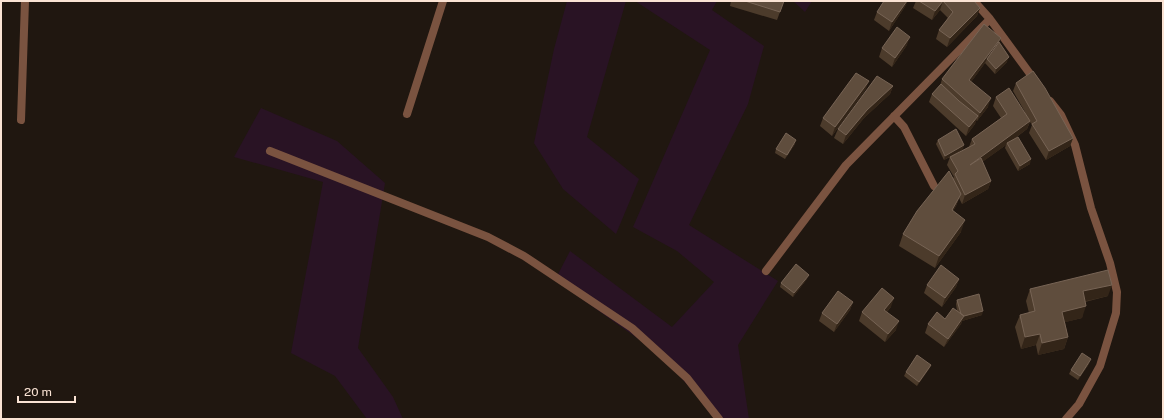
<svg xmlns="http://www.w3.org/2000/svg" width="1164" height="420" font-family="'Public Sans',sans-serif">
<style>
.green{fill:#291324}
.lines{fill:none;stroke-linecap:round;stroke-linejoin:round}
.minor{stroke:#7a5340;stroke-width:8}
.wall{fill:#4c3b2b}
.shaded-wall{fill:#332518}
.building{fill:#5f4d3d;stroke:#776455}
</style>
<rect width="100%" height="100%" fill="#201710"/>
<!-- green -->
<path class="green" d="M567,1h59l-39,136 52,42 -23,55 -53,-45 -29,-46 20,-94z
M635,1h82l-5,9 52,36 -16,58 -59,121 89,56 -40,64 11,74h-35l-8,-13 -45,-51 -106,-75 15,-29 102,76 42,-45 -37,-31 -44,-24 77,-177z
M793,1h19l-7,11z
M261,108l76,33 48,42 -27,165 35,49 10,22h-36l-32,-43 -44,-23 32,-171 -89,-25z"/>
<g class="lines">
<!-- minor -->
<path class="minor" d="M974,1l16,18 46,63
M1050,101l11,14 14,30 16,63 19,55 7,29 -1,21 -16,53 -21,38 -13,15
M407,114l36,-113
M894,116l10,11 30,59
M21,120l4,-119
M270,151l218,86 36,19 108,72 55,50 32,41
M766,271l80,-106 141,-143"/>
</g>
<!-- wall -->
<path class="wall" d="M731,1h53l-7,19 -47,-14z
M916,1h58l6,7 -3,8 -30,31 -11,-8 3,-9 9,-12 -8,-8 -8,10 -19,-12z
M906,5l-17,26 -15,-11 3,-8z
M999,42l8,20 -12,12 -10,-11 -14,19 17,25 -11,14 -1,-1 -1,4 -9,12 -37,-34 3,-8 8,-8 2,-7z
M907,45l-15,22 -13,-10 3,-9z
M1016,83l57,55 -3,8 -24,14 -17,-27 3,-8 -2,-3 -3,7 -13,10 16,25 -12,7 -13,-23 1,-3 -24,17 9,19 -3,8 -26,15 -3,-6 -3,8 -3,5 8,21 -26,36 -36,-22 4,-12 50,-56 1,-1 -7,-12 3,-8 -6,3 -8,-16 2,-4 25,9 -9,6 15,-8 3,-8 29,-21 -8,-12 3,-9 29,15 -12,-21z
M893,86l-3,8 -26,24 -21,26 -9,-6 4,-9z
M866,89l-34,47 -12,-10 3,-8z
M795,144l-10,15 -10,-6 1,-4z
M807,279l-14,18 -13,-10 1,-4z
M959,279l-3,8 -14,20 -18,-14 3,-8z
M1030,289l78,7 -23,6 -3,16 -17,4 3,15 -4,12 -26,6 -2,-10 -15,4 -6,-22 5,-12 9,-2 -3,-12z
M957,300l25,15 -20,6 -1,3 -17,23 -19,-14 3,-9 17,-5 12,-8 -1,-7z
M853,302l-3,8 -16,22 -15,-11 3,-8z
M891,307l-4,5 9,18 -11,12 -26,-21 3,-9z
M1089,364l-11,16 -9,-6 2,-4z
M931,365l-2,4 -12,17 -13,-10 2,-4z"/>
<!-- shaded-wall -->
<path class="shaded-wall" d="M907,1h1l-2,4 -17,26 3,-9z
M943,1l-3,9 -8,10 3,-9z
M980,8l-3,8 -30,31 3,-9z
M910,37l-3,8 -15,22 3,-9z
M1001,38l-3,9 -11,12 -2,4 -19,26 3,-9z
M1009,57l-2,5 -12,12 1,-5z
M869,81l-3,8 -34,47 3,-9z
M893,86l-3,8 -26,24 -21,26 3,-9 21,-25z
M991,98l-3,9 -11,14 3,-8z
M978,116l-3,8 -9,12 3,-9z
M1030,121l-3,8 -20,15v-1l-1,2 -39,28 3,-8z
M1073,138l-3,8 -24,14 3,-9z
M796,140l-1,4 -10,15 2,-4z
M964,145l-1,4 -19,11 1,-4z
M1031,159l-1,5 -12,7 2,-5z
M991,181l-3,8 -26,15 3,-9z
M961,194l-5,12 -9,16 5,-12z
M965,220l-4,12 -26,36 4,-12z
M809,275l-2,4 -14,18 1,-4z
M959,279l-3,8 -14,20 3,-9z
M1112,285l-4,11 -30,7 5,-12z
M894,298l-3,9 -10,11 3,-8z
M853,302l-3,8 -16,22 3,-8z
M1086,306l-4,12 -24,6 4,-12z
M983,311l-1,4 -20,6 -1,3 -17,23 4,-8 14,-22z
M899,321l-3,9 -11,12 3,-8z
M1040,334l-4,11 -15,4 4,-12z
M1068,337l-4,12 -26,6 4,-12z
M1091,359l-2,5 -11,16 2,-4z
M931,365l-2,4 -12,17 2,-4z"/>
<!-- building -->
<path class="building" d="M745,1h39l-4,11z
M884,1h23l-15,21 -15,-10z
M919,1h55l6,7 -30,30 -11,-8 14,-18 -10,-11 -8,10z
M984,24l17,14 -32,42 22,18 -11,15 -38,-34z
M897,27l13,10 -15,21 -13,-10z
M999,42l10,15 -13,12 -9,-10z
M1033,71l12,17 28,50 -24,13 -17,-27 5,-3 -21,-38z
M856,73l13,8 -34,46 -12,-9z
M877,76l16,10 -26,24 -21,25 -8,-6z
M941,84l18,17 19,15 -9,11 -37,-33z
M1009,88l21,33 -60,44 11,-7 10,23 -26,14 -10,-21 3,-3 -8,-14 25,-13 -3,-5 35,-25 -11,-17z
M956,129l8,16 -19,11 -7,-16z
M786,133l10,7 -9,15 -11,-6z
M1018,137l13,22 -11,7 -13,-23z
M949,171l12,23 -9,16 13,10 -26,36 -36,-22 14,-23z
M796,264l13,11 -15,18 -13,-10z
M941,265l18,14 -14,19 -18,-13z
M1108,270l4,15 -29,6 3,15 -24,6 6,25 -26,6 -2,-9 -15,3 -5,-22 15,-4 -5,-22z
M882,288l12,10 -10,12 15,11 -11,13 -26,-22z
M838,291l15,11 -16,22 -15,-11z
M979,294l4,17 -19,5 -3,-2 -4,-14z
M953,308l11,8 -16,23 -20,-15 9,-12 8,7z
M1082,353l9,6 -11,17 -9,-6z
M917,355l14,10 -12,17 -13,-10z"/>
<!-- border -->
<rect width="1164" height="420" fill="none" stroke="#fae3d4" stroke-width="4"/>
<!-- scale -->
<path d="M18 396v6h57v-6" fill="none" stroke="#fae3d4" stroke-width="2"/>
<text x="24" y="396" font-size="12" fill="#fae3d4" stroke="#201710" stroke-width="3" paint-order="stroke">20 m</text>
</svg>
